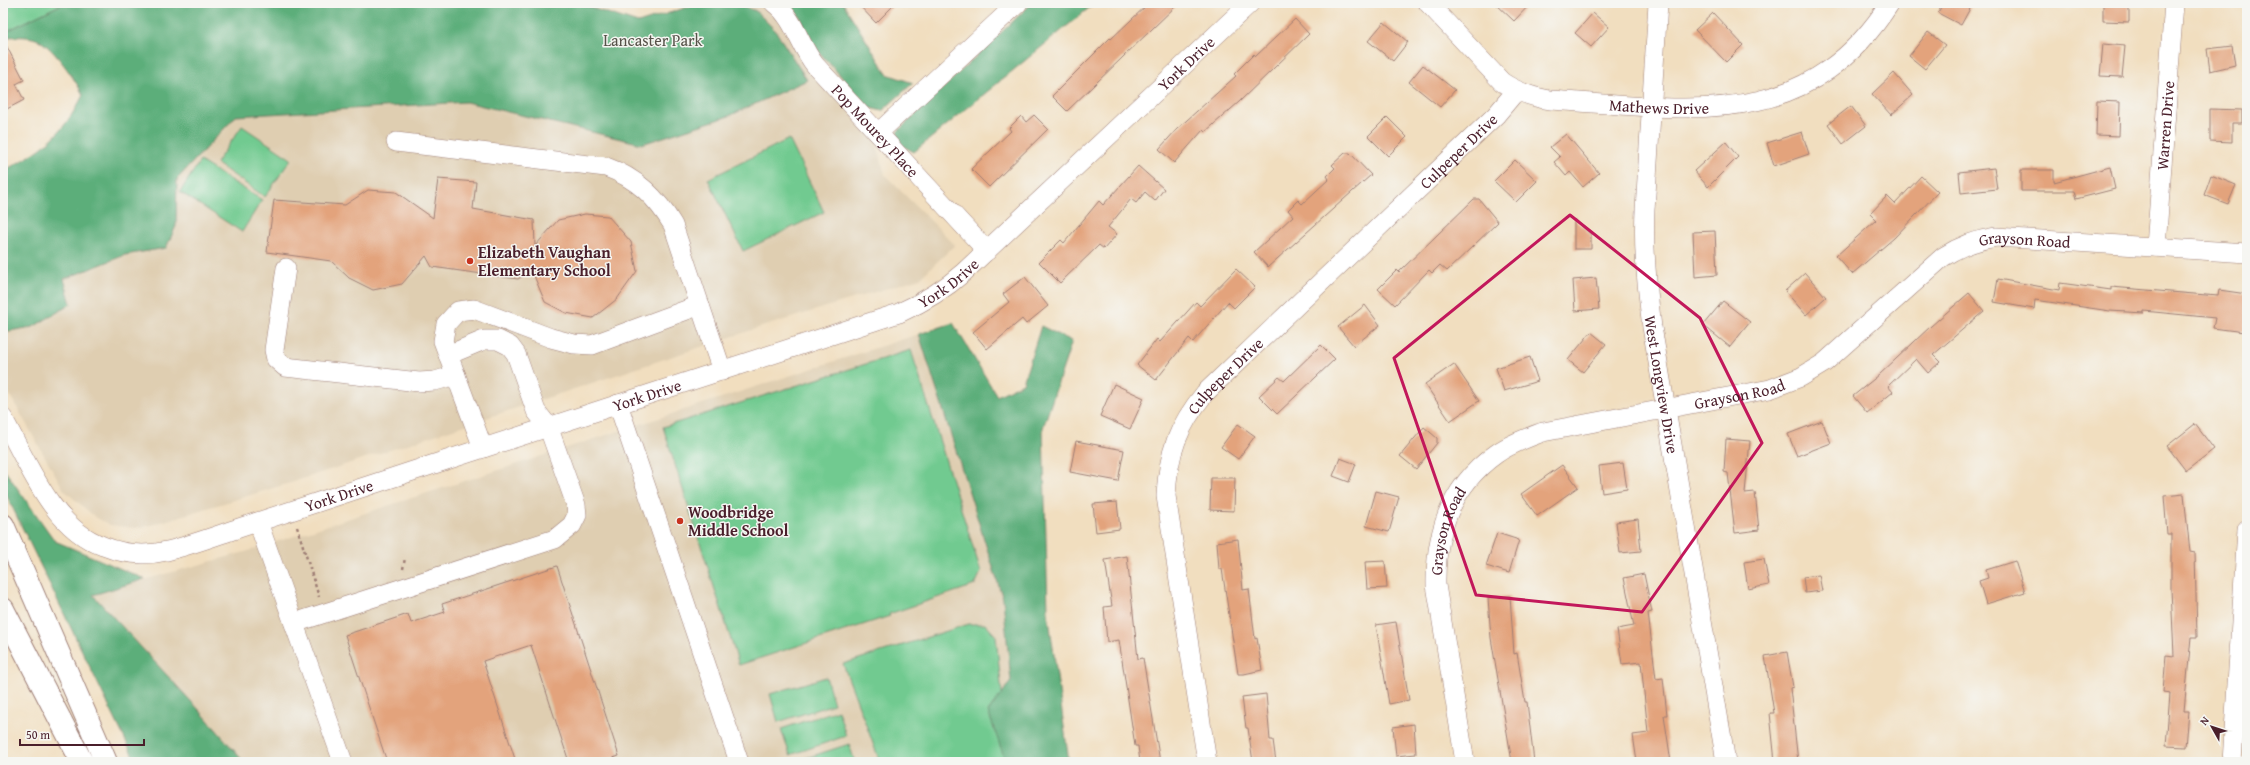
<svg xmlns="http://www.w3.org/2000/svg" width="2250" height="765" font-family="'Gentium Book Plus',serif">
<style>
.built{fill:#dfceb1}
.green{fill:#71ca90;stroke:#5e745e}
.forest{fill:#5cae7a;stroke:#536652}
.building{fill:#e3a37c}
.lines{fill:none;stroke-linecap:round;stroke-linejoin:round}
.minor-casing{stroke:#9e7e75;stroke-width:20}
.highway-casing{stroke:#9e7e75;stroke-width:24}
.path{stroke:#9e7e75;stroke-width:2.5;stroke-dasharray:3 3;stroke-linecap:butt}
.minor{stroke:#fff;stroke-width:19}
.highway{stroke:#fff;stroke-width:22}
.marked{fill:none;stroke:#c2185b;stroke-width:3;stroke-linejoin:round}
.poi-dot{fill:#c8321e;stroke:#f6f6f2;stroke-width:1.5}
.labels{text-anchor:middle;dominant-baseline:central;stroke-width:3;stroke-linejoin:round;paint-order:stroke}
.park-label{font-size:16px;fill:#565249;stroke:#f6f6f2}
.street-label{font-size:16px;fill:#4a1f2b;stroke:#f6f6f2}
.poi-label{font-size:16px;font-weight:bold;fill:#4a1f2b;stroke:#f6f6f2;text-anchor:start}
</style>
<rect width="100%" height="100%" fill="#f6f6f2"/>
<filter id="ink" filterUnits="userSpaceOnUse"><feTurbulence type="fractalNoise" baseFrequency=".025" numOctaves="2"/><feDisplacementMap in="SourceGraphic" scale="8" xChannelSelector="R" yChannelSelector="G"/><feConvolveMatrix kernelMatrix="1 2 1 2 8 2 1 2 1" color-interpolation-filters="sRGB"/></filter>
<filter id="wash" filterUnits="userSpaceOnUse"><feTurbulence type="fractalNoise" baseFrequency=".012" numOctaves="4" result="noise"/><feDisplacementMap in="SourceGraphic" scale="16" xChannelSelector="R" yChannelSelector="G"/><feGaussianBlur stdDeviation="0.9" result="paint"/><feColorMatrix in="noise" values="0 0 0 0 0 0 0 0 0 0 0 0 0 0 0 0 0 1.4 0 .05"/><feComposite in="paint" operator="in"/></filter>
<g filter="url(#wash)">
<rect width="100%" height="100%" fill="#f1debf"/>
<!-- built -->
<path class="built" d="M755,3h87l43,172 70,70 -35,33 -165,51 -465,154 -139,42 -16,3 -25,-3 -15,-8 -31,-27 -61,-107v-173l393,-204 266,74z
M953,323l116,439h-825l-43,-50 -108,-118 152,-42z"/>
<!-- green -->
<path class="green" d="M3,3h61l-61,30z
M242,126l49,33 -26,38 -49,-34z
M789,139l35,73 -81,39 -35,-72z
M200,161l62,39 -20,32 -62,-40z
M911,350l70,222 -6,13 -86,29 1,2 -151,49 -76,-238z
M969,624h16l11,12 13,126h-129l-37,-98z
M826,677l8,27 -56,18 -8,-28z
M838,710l8,26 -56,19 -9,-26z
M849,744l6,18h-61z"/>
<!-- forest -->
<path class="forest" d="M64,3h513l61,20 62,-20h36l20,8 19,19 32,50 -78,36 -87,28 -176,-42 -230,14 -59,63 -1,47 -10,22 -41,7 -61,24 7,25 -38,23 -30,5v-161c40,-21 59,-35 80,-76 -8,-16 -28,-45 -43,-54 -9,-6 -26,-4 -37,-4v-4z
M788,3h55l44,71 26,9 -31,28 -12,-3 -52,-57 -18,-34z
M1032,3h63l-181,149 -13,-7 -4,-13z
M953,323l44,73 26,-13 18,-57 31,15 -29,87 5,184 21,150h-63l-18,-50 23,-31 -8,-82 -84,-265z
M3,468l52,73 90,38 -52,16 108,117 43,50h-108l-133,-274z"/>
<g id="blocks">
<!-- building -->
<path class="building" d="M857,3h39l-20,20z
M1149,3h30l-112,108 -15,-15 58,-58 1,1z
M1495,3h36l-17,18z
M1943,3h30l-12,22 -23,-12z
M2103,3h26v19l-26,-1z
M1593,13l16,14 -18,20 -16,-14z
M1713,13l30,32 -17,17 -31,-32z
M1295,19l14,15 -70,68 -34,30 -2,-2 -29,33 -15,-14 18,-20 59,-53 -2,-2 20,-20 2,2z
M1384,22l24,20 -15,19 -25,-20z
M1928,32l17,13 -20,24 -16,-13z
M3,39l21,41 -8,4 8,16 -21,11z
M2103,44l22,2 -3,31 -22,-1z
M2232,46l3,19 -25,6 -3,-22z
M1423,65l32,25 -15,17 -31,-25z
M1894,73l19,22 -22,20 -19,-21z
M2097,101l23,1 -1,34 -23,-1z
M1851,106l15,20 -23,18 -15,-20z
M2210,109l32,1v13h-10v19l-22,-1z
M1034,115l14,14 -59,58 -18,-18 40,-38 -2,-3 12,-12 5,6z
M1387,117l20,20 -19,19 -20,-20z
M1802,132l7,22 -35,12 -7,-23z
M1566,134l33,39 -16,14 -13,-15 -4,4 -12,-14 6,-5 -10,-10z
M1726,142l12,15 -30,30 -14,-16z
M1345,153h5l21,22 -103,92 -14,-15 39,-36 -5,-6 10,-10 4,4 27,-25 -2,-3 8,-8 -3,-3z
M1515,160l22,21 -21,21 -22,-21z
M1138,166l26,23 -9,12 -10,-9 -9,11 -5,-4 -23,28 9,7 -13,15 -5,-4 -39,38 -21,-21 22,-22 3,3 35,-42 4,4z
M2110,167l5,22 -39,10 -2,-8h-53v-21h33v12z
M1994,168l3,21 -36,4 -2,-21z
M2211,175l25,10 -8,19 -24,-9z
M1921,176l17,16 -44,46 -42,36 -16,-18 40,-36 -6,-6 17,-18 8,8z
M438,179l38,3 -3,27 61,11 1,26 23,-26 27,-6 23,2 23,26 6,29 -20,28 -24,19 -27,-5 -21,-11 -13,-31 -14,8 -86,-12 -6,-11 -24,28 -29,6 -24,-12 -18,-17 -64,-9 7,-52 71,5 23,-15 28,2 37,26z
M1474,199h5l19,23 -51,49 -7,-6 -8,8 -3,-3 -34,35 -17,-16 19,-19 2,2z
M1574,219l17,16v14h-17z
M1715,231l2,44 -22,2 -2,-45z
M1236,269l19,18 -21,21 -6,-6 -35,40 -4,-4 -33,42 -19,-15 20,-26 3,3 36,-40 4,4z
M1805,273l21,24 -20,18 -21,-24z
M1025,277l23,29 -22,18 -4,-5 -35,30 -14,-17 36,-30 -6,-8z
M1596,278l3,31 -24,2 -2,-31z
M1998,279l61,11 1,-7 51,7v-3l107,9 1,-6 28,4 -3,38 -31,-4 2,-10 -71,-7v2l-34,-2 -75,-11 -1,9 -40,-7z
M1969,293l15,18 -51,44 7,7 -12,11 -12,-14 -28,27 5,6 -26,21 -14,-17 26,-21 52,-49z
M1723,301l27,21 -20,25 -27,-22z
M1365,305l15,20 -26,21 -16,-19z
M1591,332l15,12 -23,28 -15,-12z
M1321,345l14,14 -58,55 -18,-18 20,-19 5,4z
M1530,357l8,24 -34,10 -8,-23z
M1454,364l25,37 -29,20 -25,-37z
M1114,384l30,14 -14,31 -30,-13z
M1822,421l9,22 -34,13 -9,-22z
M1238,424l17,12 -17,23 -17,-12z
M2195,424l19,25 -28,22 -19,-25z
M1424,427l13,11v5l-21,26 -16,-13z
M1726,439l24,2 -5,52 10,-1 4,38 -24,3 -7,-60 -4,-1z
M1076,441l48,9 -6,31 -48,-9z
M1340,458l16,6 -7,18 -16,-6z
M1623,463l4,26 -25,4 -3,-27z
M1562,465l16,22 -41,29 -16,-22z
M1211,478h24l-1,33 -24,-1z
M1376,491l23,6 -10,35 -23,-6z
M2184,494l6,58 5,1 2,84h-6l-7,74h5l-3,36 -20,-1 4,-53 -7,-1 3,-37 8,1 -3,-67v-55h-4l-3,-38z
M1117,502l3,27 -24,3 -3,-28z
M1638,519l3,32 -21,2 -4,-31z
M1497,533l22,7 -10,33 -23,-7z
M1238,539l5,51 6,-1 6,50 2,-1 5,32 -18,4h-6l-16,-105h-3l-2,-27z
M1127,556l11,103 5,-1 17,104h-20l-2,-16h-3l-16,-106 -12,2 -3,-35 8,-1 -7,-46z
M1764,559l5,26 -21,4 -4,-27z
M1385,561l2,27 -20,1 -2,-27z
M2015,561l10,31 -39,12 -7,-23 9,-3 -2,-8z
M557,566l62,190 -18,6h-32l-38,-117 -48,16 33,101h-129l-42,-127 63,-21 3,9 34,-11 -3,-8z
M1644,574l8,38 -4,1 8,66 7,-1 4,37h-3l7,47h-34l-4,-27 15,-2 -7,-71 -19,2 -5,-35 17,-3 -10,-48z
M1819,575l3,16 -17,2 -2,-16z
M1510,596l4,58 3,-1 8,49h2l7,60h-22l-21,-124 -3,-40z
M1396,622l13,78 -20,4 -13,-79z
M1787,652l6,35 -3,1 8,74h-23l-5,-49h4l-9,-57z
M1266,694l4,46h3l3,22h-23l-5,-34h-2l-4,-31z
M1414,724l2,30 -20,2 -3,-29z"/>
</g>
</g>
<g filter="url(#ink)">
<use href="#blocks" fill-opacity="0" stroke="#9e7e75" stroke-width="1"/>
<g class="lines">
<defs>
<g id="minor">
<path id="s1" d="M774,3c21,16 25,42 41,62l172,186"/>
<path id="s2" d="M1428,3l74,79c15,10 30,15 48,18 134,8 255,36 340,-97"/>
<path id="s3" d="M1658,3l-13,207c-2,40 2,78 7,117l74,435"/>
<path d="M878,133l140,-130"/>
<path d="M396,142l210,25c31,11 51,31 67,58l49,146"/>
<path id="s4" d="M2156,247l18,-244"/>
<path d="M286,268l-12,82 2,9 9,8 134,15 16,-1 21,-6"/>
<path d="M618,404l121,358"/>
<path id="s5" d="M3,418c25,45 49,110 100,128 20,8 43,10 64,5 24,-6 48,-15 72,-23 59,-19 118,-39 177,-58 161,-53 322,-104 483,-157 25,-11 45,-23 65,-41l286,-269"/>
<path d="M483,448l-40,-107 3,-17 12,-13 16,-2 77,29 23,6 18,1 108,-40"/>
<path d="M258,522l85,240"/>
<path d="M294,623l261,-84 17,-14 5,-10 -1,-10 -28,-79 -12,-15 -20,-57 -6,-8 -12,-6h-14l-36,15"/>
<path id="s6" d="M1207,762l-41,-266c2,-43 12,-70 39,-103l291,-278 20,-24"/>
<path id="s7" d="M1465,762l-29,-177c-1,-53 15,-99 60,-131 14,-10 31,-16 47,-22l227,-43 31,-12 23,-14 119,-106c17,-11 33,-17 53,-20l251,16"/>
<path d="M2232,762l15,-232"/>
</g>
<path id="highway" d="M3,525l103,237
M3,609l79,153"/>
</defs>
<!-- minor casing -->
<use href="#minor" class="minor-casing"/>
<!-- highway casing -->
<use href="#highway" class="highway-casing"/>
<!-- path -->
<path class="path" d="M297,527l22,70
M403,569l2,-11"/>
<!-- minor -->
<use href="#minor" class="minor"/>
<!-- highway -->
<use href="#highway" class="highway"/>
</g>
</g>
<!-- marked area -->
<path class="marked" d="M1570,215l130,103 62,125 -120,169 -166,-17 -82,-237z"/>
<!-- markers -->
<g class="poi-dot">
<circle cx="470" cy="261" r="4"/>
<circle cx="680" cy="521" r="4"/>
</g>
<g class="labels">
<!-- park labels -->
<g class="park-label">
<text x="653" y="40">Lancaster Park</text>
</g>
<!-- street labels -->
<g class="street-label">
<text stroke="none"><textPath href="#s5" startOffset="1383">York Drive</textPath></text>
<text stroke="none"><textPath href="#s2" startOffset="269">Mathews Drive</textPath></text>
<text stroke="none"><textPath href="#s4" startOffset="122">Warren Drive</textPath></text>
<text stroke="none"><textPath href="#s1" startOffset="164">Pop Mourey Place</textPath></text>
<text stroke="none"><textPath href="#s6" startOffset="732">Culpeper Drive</textPath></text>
<text stroke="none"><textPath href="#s7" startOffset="918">Grayson Road</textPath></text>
<text stroke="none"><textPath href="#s5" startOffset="1059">York Drive</textPath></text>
<text stroke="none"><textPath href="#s6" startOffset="408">Culpeper Drive</textPath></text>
<text stroke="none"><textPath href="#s3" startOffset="383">West Longview Drive</textPath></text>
<text stroke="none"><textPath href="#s7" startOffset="582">Grayson Road</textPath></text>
<text stroke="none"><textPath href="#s5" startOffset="736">York Drive</textPath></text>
<text stroke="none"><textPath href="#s5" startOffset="412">York Drive</textPath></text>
<text stroke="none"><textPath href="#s7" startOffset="235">Grayson Road</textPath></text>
</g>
<!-- poi labels -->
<g class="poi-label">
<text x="478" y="252">Elizabeth Vaughan<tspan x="478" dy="18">Elementary School</tspan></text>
<text x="688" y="512">Woodbridge<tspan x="688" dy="18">Middle School</tspan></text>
</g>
</g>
<!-- margin -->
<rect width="2250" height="765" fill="none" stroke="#f6f6f2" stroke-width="16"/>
<!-- north arrow -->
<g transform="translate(2212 727) rotate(309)" stroke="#f6f6f2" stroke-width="3" paint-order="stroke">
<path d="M0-3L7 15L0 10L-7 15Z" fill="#4a1f2b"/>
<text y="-6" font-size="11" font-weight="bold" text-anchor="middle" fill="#4a1f2b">N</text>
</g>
<!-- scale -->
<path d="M20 739v6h124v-6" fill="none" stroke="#4a1f2b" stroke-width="2"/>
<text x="26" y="739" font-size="12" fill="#4a1f2b" stroke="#f6f6f2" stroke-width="3" paint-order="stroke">50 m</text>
</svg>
